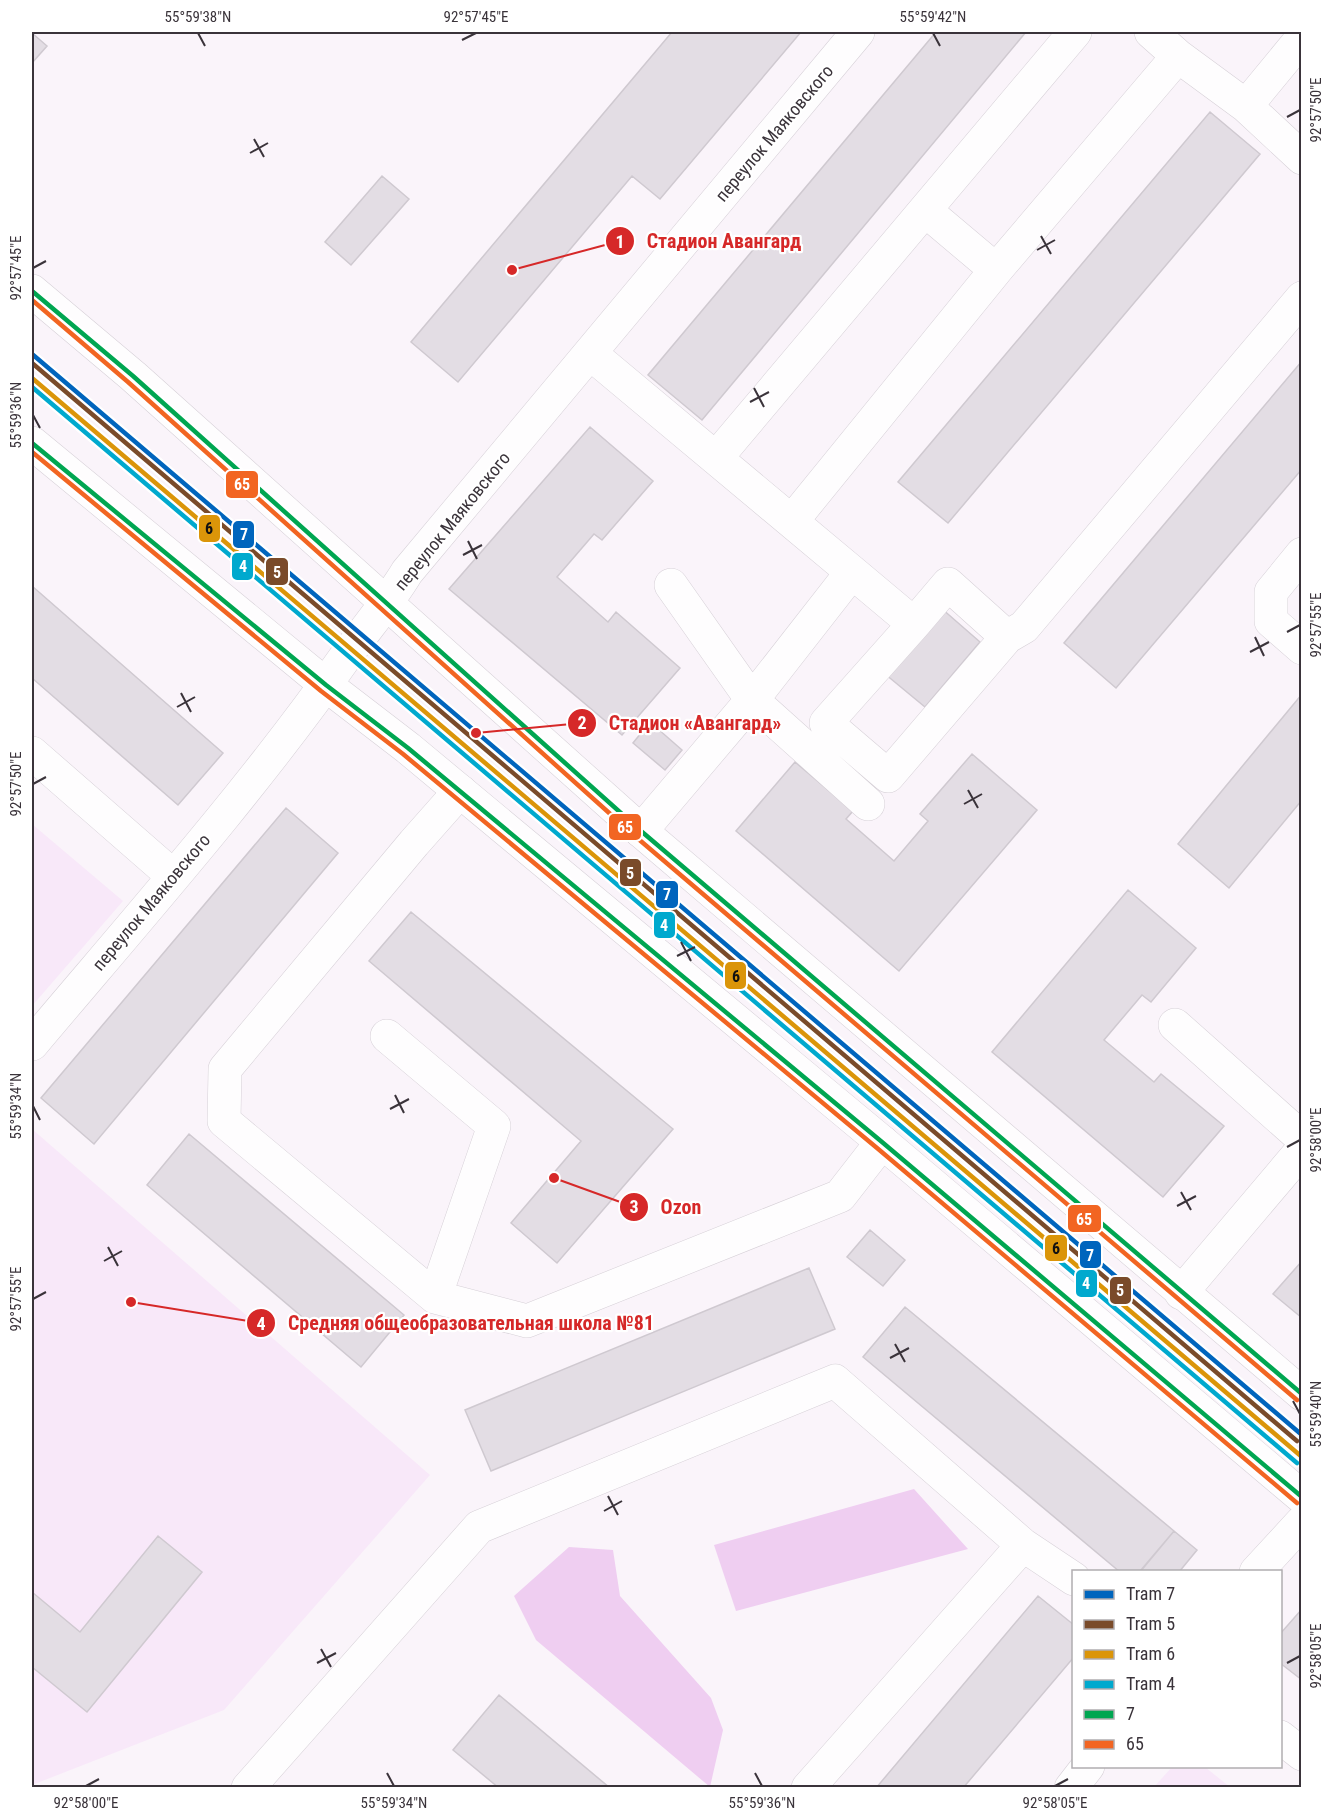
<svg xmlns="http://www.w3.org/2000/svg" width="1333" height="1819" font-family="'Roboto Condensed',sans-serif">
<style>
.built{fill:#f8e8f9}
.green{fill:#efcef1}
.building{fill:#e3dde4;stroke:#cfc9d0;stroke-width:1.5}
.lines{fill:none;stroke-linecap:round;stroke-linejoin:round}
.minor-casing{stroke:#d6d0d7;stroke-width:34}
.major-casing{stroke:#d6d0d7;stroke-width:34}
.minor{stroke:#fefdfe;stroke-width:33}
.major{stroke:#fefdfe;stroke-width:33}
.bus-1-casing{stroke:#fff;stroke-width:9}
.bus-2-casing{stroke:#fff;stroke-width:9}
.bus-1{stroke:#00a651;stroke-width:4.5}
.bus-2{stroke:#f26522;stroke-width:4.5}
.tram-1-casing{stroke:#fff;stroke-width:9}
.tram-2-casing{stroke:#fff;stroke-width:9}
.tram-3-casing{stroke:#fff;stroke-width:9}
.tram-4-casing{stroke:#fff;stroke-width:9}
.tram-1{stroke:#0065bd;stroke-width:4.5}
.tram-2{stroke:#7a4b2a;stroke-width:4.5}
.tram-3{stroke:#db9509;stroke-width:4.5}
.tram-4{stroke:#00a9ce;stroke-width:4.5}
.ticks{fill:none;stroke:#3a333a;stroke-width:2}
.labels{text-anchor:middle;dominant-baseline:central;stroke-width:4.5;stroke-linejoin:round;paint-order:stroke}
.street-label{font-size:18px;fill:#3a333a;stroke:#fff}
.leader{fill:none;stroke:#d62828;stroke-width:2}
.callout-dot{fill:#d62828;stroke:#fff;stroke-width:2}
.mark-label{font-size:18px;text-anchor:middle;font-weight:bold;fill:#fff}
.callout-label{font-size:20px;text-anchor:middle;font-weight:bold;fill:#d62828;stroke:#fff;stroke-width:4.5;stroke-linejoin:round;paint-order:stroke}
.line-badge{stroke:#fff;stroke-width:2}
.badge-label{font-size:16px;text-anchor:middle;font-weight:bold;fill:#fff}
.pale-badge-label{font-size:16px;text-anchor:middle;font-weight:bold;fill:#111}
.neatline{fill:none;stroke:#3a333a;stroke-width:2}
.ticks-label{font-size:15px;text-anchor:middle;fill:#3a333a}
</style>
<rect width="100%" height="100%" fill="#faf4fa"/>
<!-- built -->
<path class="built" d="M32,824l91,77 -91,105z
M32,1129l398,346 -206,235 -192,75z
M1172,1767h33l25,20h-76z"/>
<!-- green -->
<path class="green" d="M914,1489l54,60 -232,62 -22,-66z
M569,1547l44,3 7,46 91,102 12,32 -13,57 -174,-147 -22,-44z"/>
<!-- building -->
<path class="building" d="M672,32h129l-141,167 -28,-23 -174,206 -47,-40z
M936,32h90l-324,388 -54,-45z
M32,33l15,13 -15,17z
M1210,112l50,42 -312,369 -50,-41z
M382,176l27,23 -58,66 -26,-23z
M1302,361v108l-186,219 -52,-45z
M590,427l63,54 -51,59 -8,-6 -37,43 51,45 8,-10 64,56 -58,67 -173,-146z
M32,586l191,167 -45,52 -146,-127z
M941,608l39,34 -55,65 -40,-33z
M1302,694v106l-73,88 -51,-44z
M650,722l32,28 -17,20 -32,-27z
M972,754l65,56 -138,161 -163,-140 59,-69 58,49 -7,8 48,42 34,-40 -8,-7z
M286,808l52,45 -244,291 -53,-46z
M1128,890l68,58 -45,54 -9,-7 -38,45 50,42 7,-8 63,52 -61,71 -171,-145z
M411,912l262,217 -116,134 -46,-40 70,-82 -212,-180z
M189,1134l215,181 -43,52 -214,-182z
M870,1230l35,30 -22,26 -36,-29z
M1302,1261v57l-29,-24z
M809,1268l26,61 -344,142 -26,-61z
M905,1307l269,224 -34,41h-20l-257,-215z
M1174,1531l23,19 -18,22h-36l-2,-2z
M158,1536l44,36 -115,140 -55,-45v-75l48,40z
M1038,1596l36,29v32l-111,131h-87z
M1302,1609v71l-22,-17v-29z
M499,1695l111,93h-111l-46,-38z"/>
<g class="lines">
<defs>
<path id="minor" d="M1151,32l27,24 68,50 56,52
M1246,106l56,-68
M926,211l70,59
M591,354l261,218
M716,458l359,-426
M792,521l204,-251 182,-214
M1302,554l-31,38v29l31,27
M671,585l81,115 116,104
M914,624l-88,99 62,53 119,-139 17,-10
M32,753l141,123
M460,791l-46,52 -189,226 -1,52 211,176 92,24 313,-125 42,-54
M641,831l111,-131 100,-128 62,52 34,-40 59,53 17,-10 278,-329
M1175,1025l127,113
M387,1036l107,90 -59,171
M32,1044c107,-127 218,-252 314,-388 20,-28 43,-54 61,-84l451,-540
M1181,1293l121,-143
M1256,1572l46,-50
M1280,1737l22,17
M248,1788l231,-261 356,-146 188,164 51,34
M808,1788l215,-243
M1071,1788l17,-22"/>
<path id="major" d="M32,291l101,85 508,455 661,563
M32,443l294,242 82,63 474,394 420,355"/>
</defs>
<!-- minor casing -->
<use href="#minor" class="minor-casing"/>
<!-- major casing -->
<use href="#major" class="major-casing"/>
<!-- minor -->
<use href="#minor" class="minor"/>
<!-- major -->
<use href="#major" class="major"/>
<defs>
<path id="bus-1" d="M32,291l101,85 508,455 661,563
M32,443l294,242 82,63 474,394 420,355"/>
<path id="bus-2" d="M32,300l96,82 508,455 661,563
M32,452l289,239 82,63 474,394 420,355"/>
</defs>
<!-- bus-1 casing -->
<use href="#bus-1" class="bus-1-casing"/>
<!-- bus-2 casing -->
<use href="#bus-2" class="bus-2-casing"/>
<!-- bus-1 -->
<use href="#bus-1" class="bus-1"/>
<!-- bus-2 -->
<use href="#bus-2" class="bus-2"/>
<defs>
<path id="tram-1" d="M32,354l1270,1081"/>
<path id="tram-2" d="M32,363l1265,1078"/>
<path id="tram-3" d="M32,378l1270,1079"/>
<path id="tram-4" d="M32,387l1265,1076"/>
</defs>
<!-- tram-1 casing -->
<use href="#tram-1" class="tram-1-casing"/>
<!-- tram-2 casing -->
<use href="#tram-2" class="tram-2-casing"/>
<!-- tram-3 casing -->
<use href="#tram-3" class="tram-3-casing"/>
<!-- tram-4 casing -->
<use href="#tram-4" class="tram-4-casing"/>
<!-- tram-1 -->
<use href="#tram-1" class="tram-1"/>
<!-- tram-2 -->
<use href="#tram-2" class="tram-2"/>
<!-- tram-3 -->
<use href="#tram-3" class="tram-3"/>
<!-- tram-4 -->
<use href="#tram-4" class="tram-4"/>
</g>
<!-- ticks -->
<path class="ticks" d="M198,33l7,13M933,33l7,13M462,40l14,-7M1287,117l13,-7M254,139l10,18M250,153l18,-10M1041,236l10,18M1037,250l18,-10M33,268l13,-7M754,388l10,19M750,402l19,-10M33,415l7,13M468,541l9,18M463,555l19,-10M1287,632l13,-7M1255,637l9,19M1250,652l19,-10M181,693l10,19M177,707l18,-10M33,784l13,-7M968,790l10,18M964,804l18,-10M681,942l10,19M677,956l18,-9M395,1095l9,18M33,1106l7,14M390,1109l19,-10M1287,1147l13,-7M1181,1192l10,18M1177,1206l19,-10M108,1247l10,19M104,1261l18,-10M33,1299l13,-7M895,1344l10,18M890,1358l19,-10M1293,1401l7,13M608,1496l10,19M604,1511l18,-10M321,1649l10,18M317,1663l19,-10M1287,1663l13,-7M387,1773l7,13M755,1773l7,13M86,1786l13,-7M1055,1786l13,-7"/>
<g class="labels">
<!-- street labels -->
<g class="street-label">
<text transform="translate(774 133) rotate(-50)">переулок Маяковского</text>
<text transform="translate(452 521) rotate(-51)">переулок Маяковского</text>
<text transform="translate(151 902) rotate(-50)">переулок Маяковского</text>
</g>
</g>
<!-- callouts -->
<path class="leader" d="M512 270L620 241M476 733L582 723M554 1178L634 1207M131 1302L261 1323"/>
<g class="callout-dot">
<circle cx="512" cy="270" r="6"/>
<circle cx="476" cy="733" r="6"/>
<circle cx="554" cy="1178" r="6"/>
<circle cx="131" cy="1302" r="6"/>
<circle cx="620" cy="241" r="15"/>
<circle cx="582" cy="723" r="15"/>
<circle cx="634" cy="1207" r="15"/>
<circle cx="261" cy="1323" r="15"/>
</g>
<g class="mark-label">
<text x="620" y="248">1</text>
<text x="582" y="729">2</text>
<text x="634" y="1213">3</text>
<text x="261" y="1330">4</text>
</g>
<g class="callout-label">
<text x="724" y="248">Стадион Авангард</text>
<text x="695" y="730">Стадион «Авангард»</text>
<text x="681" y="1214">Ozon</text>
<text x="471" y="1330">Средняя общеобразовательная школа №81</text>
</g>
<g class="line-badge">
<rect x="225" y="470" width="34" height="29" rx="6" fill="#f26522"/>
<rect x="198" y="514" width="23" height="29" rx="6" fill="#db9509"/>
<rect x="232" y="520" width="23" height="29" rx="6" fill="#0065bd"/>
<rect x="231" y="552" width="23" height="29" rx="6" fill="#00a9ce"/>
<rect x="265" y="557" width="24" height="29" rx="6" fill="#7a4b2a"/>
<rect x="608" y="813" width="34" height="28" rx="6" fill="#f26522"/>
<rect x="619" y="858" width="23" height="29" rx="6" fill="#7a4b2a"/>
<rect x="655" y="880" width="24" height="29" rx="6" fill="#0065bd"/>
<rect x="653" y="911" width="23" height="28" rx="6" fill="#00a9ce"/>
<rect x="724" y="961" width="23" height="29" rx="6" fill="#db9509"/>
<rect x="1067" y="1204" width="35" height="29" rx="6" fill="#f26522"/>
<rect x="1044" y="1234" width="24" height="28" rx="6" fill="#db9509"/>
<rect x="1079" y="1240" width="23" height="29" rx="6" fill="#0065bd"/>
<rect x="1075" y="1269" width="23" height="29" rx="6" fill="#00a9ce"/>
<rect x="1109" y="1276" width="23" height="29" rx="6" fill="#7a4b2a"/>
</g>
<g class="badge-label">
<text x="242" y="490">65</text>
<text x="244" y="540">7</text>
<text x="243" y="572">4</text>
<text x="277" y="578">5</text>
<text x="625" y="833">65</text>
<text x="630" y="879">5</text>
<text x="667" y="900">7</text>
<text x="664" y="931">4</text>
<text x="1084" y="1225">65</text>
<text x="1090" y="1261">7</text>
<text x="1086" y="1289">4</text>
<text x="1120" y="1296">5</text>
</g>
<g class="pale-badge-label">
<text x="209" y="534">6</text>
<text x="736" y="982">6</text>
<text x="1056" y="1254">6</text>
</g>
<!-- border -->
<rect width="1333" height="1819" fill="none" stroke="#ffffff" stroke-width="66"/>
<!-- legend -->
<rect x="1072" y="1570" width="210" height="198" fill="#ffffff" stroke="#b0adb0" stroke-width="1.5"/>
<rect x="1084" y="1590" width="30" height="9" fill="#0065bd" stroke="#b0adb0" stroke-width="1.5"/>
<text x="1126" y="1600" font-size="18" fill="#3a333a">Tram 7</text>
<rect x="1084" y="1620" width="30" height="9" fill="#7a4b2a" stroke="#b0adb0" stroke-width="1.5"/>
<text x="1126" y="1630" font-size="18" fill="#3a333a">Tram 5</text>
<rect x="1084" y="1650" width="30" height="9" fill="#db9509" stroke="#b0adb0" stroke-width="1.5"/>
<text x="1126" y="1660" font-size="18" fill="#3a333a">Tram 6</text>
<rect x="1084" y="1680" width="30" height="9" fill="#00a9ce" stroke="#b0adb0" stroke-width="1.5"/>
<text x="1126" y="1690" font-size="18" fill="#3a333a">Tram 4</text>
<rect x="1084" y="1710" width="30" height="9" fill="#00a651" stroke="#b0adb0" stroke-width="1.5"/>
<text x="1126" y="1720" font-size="18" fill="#3a333a">7</text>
<rect x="1084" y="1740" width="30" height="9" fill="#f26522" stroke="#b0adb0" stroke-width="1.5"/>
<text x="1126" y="1750" font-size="18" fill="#3a333a">65</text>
<rect x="33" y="33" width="1267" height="1753" class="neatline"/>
<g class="ticks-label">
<text x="198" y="22">55°59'38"N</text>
<text x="476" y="22">92°57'45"E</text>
<text x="933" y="22">55°59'42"N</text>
<text transform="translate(1316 110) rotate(-90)" y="5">92°57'50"E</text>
<text transform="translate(16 268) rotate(-90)" y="5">92°57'45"E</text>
<text transform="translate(16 415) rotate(-90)" y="5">55°59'36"N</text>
<text transform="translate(1316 625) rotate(-90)" y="5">92°57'55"E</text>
<text transform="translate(16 784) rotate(-90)" y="5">92°57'50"E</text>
<text transform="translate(16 1106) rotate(-90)" y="5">55°59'34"N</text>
<text transform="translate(1316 1140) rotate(-90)" y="5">92°58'00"E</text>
<text transform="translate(16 1299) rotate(-90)" y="5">92°57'55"E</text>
<text transform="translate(1316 1414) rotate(-90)" y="5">55°59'40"N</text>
<text transform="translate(1316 1656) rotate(-90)" y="5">92°58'05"E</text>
<text x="86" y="1808">92°58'00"E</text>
<text x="394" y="1808">55°59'34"N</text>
<text x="762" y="1808">55°59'36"N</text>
<text x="1055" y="1808">92°58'05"E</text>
</g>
</svg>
